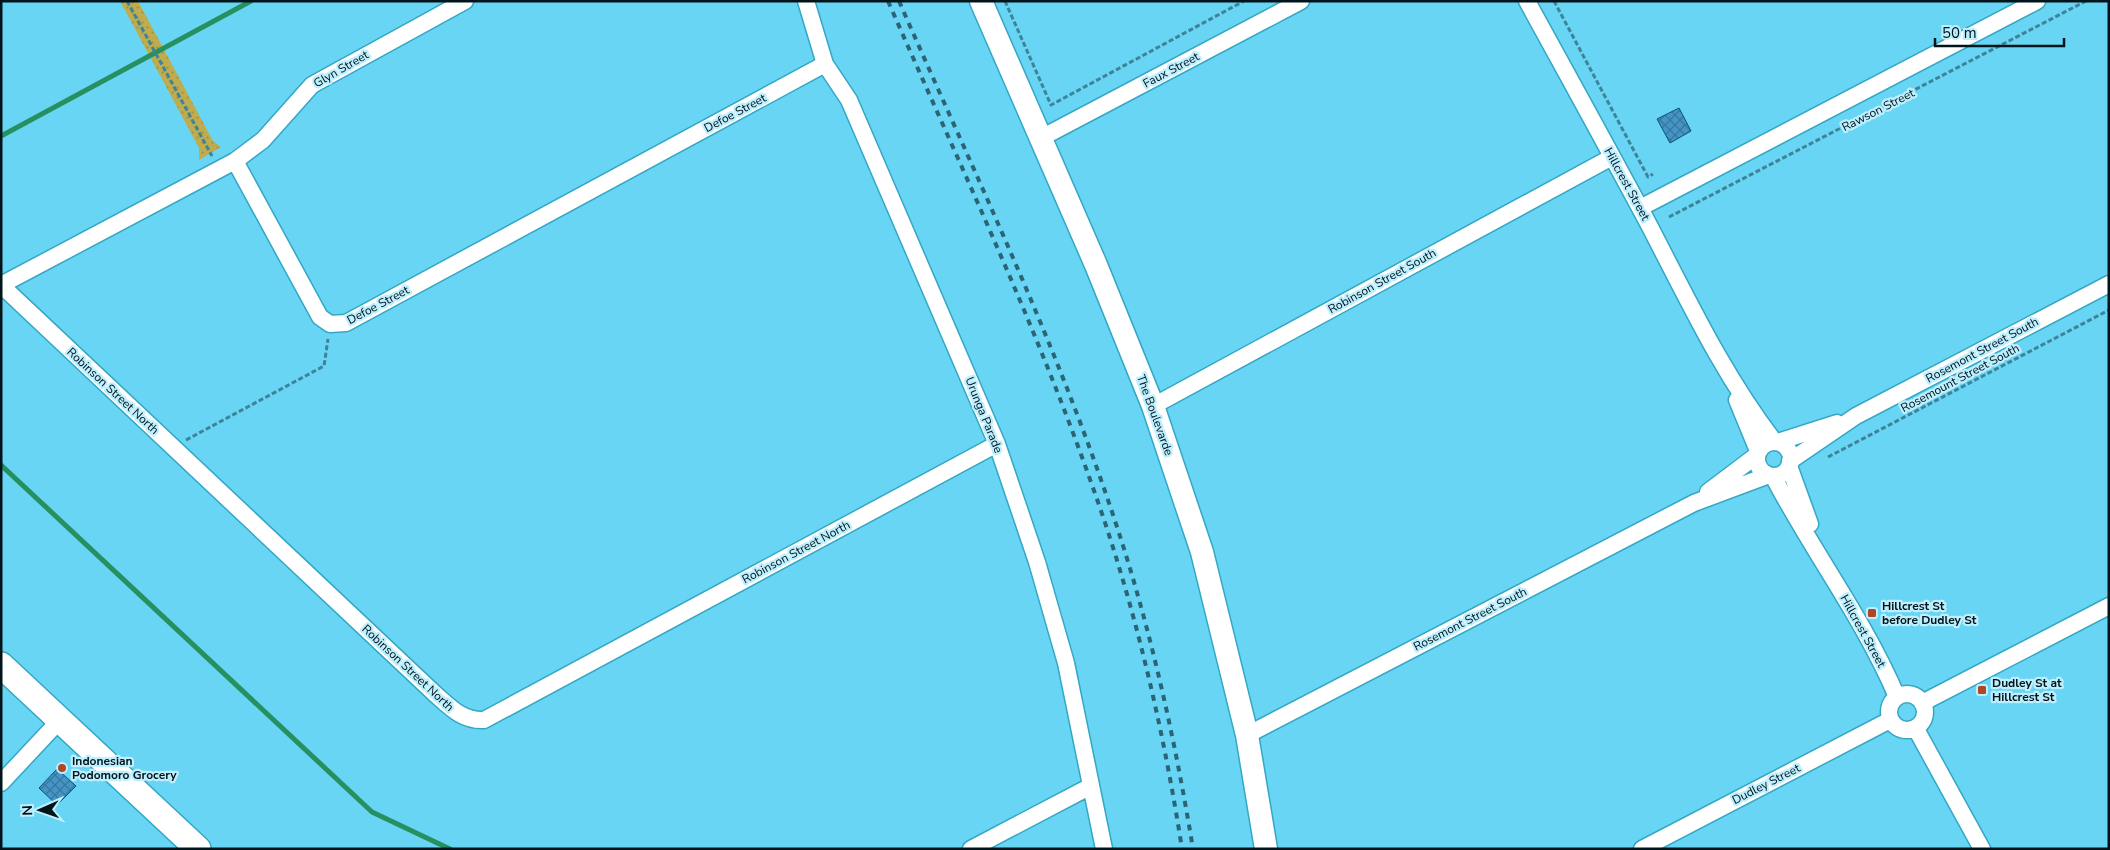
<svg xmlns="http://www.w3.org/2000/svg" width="2110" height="850" font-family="'Nunito Sans',sans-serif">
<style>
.park{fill:url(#park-dots)}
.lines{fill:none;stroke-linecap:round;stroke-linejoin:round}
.stream{stroke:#279060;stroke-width:5}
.building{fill:url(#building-cross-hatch);stroke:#0e5174}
.street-casing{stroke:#34a7c4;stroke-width:19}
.secondary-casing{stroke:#34a7c4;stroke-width:25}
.primary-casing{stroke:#34a7c4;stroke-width:28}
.path{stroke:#3d8499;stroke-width:3;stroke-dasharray:5 2.5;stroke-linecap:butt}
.street{stroke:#fff;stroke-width:16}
.secondary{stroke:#fff;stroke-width:22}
.primary{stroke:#fff;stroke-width:25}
.rail{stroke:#2b6475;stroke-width:4;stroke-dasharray:6 6;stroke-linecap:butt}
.poi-dot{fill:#ae4723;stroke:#beeffe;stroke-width:2}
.labels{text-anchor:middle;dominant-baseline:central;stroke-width:4.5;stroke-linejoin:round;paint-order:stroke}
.street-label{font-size:12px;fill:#00141b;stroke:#beeffe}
.poi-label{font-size:12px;font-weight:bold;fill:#00141b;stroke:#beeffe;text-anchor:start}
</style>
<defs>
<pattern id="park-dots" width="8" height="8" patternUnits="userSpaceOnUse" patternTransform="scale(1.25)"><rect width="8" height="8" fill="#beac4f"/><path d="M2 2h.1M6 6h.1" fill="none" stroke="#a29344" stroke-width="1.8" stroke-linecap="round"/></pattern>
<pattern id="building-cross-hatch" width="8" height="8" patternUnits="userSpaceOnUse" patternTransform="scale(1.25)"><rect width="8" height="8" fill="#4494c6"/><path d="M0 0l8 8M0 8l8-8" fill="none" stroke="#3678a0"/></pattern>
</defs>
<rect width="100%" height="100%" fill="#69d5f4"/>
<!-- park -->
<path class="park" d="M120,1h18l75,140 8,6 -22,13v-12z"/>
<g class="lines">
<!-- stream -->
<path class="stream" d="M1,136l250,-135
M1,465l371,347 78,37"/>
</g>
<!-- building -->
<path class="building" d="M1679,108l12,23 -21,12 -13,-24z
M57,769l19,17 -19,19 -18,-17z"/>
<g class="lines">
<defs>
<path id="street" d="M806,1l19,63 24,36 148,344 40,118 29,101 38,186
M1527,1c41,75 82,149 122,224 38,73 74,150 125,216
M1041,138l260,-137
M235,161l28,-21 49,-55 153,-84
M1640,208l397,-207
M1,285l433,408c16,14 28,28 50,27l513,-276
M1,285l234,-124 85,156 10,7 16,-1 479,-259
M1737,400l21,51
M1153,406l459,-249
M1757 459a17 17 0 1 1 34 0a17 17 0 1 1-34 0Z
M1778,442l59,-19
M1790,461l66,-45 253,-132
M1789,466l21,58
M1773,476c39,75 91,143 124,221
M1708,492l49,-37
M1889 712a18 18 0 1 1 36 0a18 18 0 1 1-36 0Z
M1922,703l187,-97
M1916,729l66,120
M1247,735l447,-232 75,-28
M1,783l59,-63
M971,849l120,-63
M1642,849l248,-129"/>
<path id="secondary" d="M981,1l115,264 57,141 49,146 45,183 19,114"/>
<path id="primary" d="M1,665l197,184"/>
</defs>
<!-- street casing -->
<use href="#street" class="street-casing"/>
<!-- secondary casing -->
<use href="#secondary" class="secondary-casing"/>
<!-- primary casing -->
<use href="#primary" class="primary-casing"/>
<!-- path -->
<path class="path" d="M127,1l85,155
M1005,1l46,104 193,-104
M1554,1l94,176 5,-3
M1669,217l417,-216
M186,440l138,-74 4,-27
M1828,457l281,-147"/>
<!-- street -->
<use href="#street" class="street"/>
<!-- secondary -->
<use href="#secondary" class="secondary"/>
<!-- primary -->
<use href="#primary" class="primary"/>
<!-- rail -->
<path class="rail" d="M888,1c70,160 146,319 204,484 42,117 71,241 90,364
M899,1c73,167 153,332 211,505 38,111 64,227 83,343"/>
</g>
<!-- markers -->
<g class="poi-dot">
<rect x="1867" y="608" width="10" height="10" rx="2.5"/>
<rect x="1977" y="685" width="10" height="10" rx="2.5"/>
<circle cx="62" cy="768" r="5"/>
</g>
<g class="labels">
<!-- street labels -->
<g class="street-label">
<text transform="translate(341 69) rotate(-30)">Glyn Street</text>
<text transform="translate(1171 70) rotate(-28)">Faux Street</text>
<text transform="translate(1878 110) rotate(-27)">Rawson Street</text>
<text transform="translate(735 113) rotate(-28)">Defoe Street</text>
<text transform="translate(1627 184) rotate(61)">Hillcrest Street</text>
<text transform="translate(1382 281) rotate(-29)">Robinson Street South</text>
<text transform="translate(378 305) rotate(-28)">Defoe Street</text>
<text transform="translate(1982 350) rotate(-28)">Rosemont Street South</text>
<text transform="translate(1960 378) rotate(-28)">Rosemount Street South</text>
<text transform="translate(113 391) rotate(43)">Robinson Street North</text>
<text transform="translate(984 415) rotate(68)">Urunga Parade</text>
<text transform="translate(1155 415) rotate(70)">The Boulevarde</text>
<text transform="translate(796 552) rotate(-28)">Robinson Street North</text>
<text transform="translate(1470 619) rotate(-27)">Rosemont Street South</text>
<text transform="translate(1863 631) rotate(61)">Hillcrest Street</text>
<text transform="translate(408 668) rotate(43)">Robinson Street North</text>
<text transform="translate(1766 784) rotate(-27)">Dudley Street</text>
</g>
<!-- poi labels -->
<g class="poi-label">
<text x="1882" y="606">Hillcrest St<tspan x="1882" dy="14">before Dudley St</tspan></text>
<text x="1992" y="683">Dudley St at<tspan x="1992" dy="14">Hillcrest St</tspan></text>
<text x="72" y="761">Indonesian<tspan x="72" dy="14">Podomoro Grocery</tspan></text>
</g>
</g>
<!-- border -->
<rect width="2110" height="850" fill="none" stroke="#00141b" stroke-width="5"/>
<!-- north arrow -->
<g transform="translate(40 810) rotate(268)" stroke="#beeffe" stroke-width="4" paint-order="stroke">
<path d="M0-4L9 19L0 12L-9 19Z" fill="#00141b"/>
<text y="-8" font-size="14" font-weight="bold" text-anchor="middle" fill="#00141b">N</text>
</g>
<!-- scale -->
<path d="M1935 38v8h129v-8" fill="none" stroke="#00141b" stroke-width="2.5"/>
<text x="1942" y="38" font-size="15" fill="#00141b" stroke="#beeffe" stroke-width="4" paint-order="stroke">50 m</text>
</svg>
